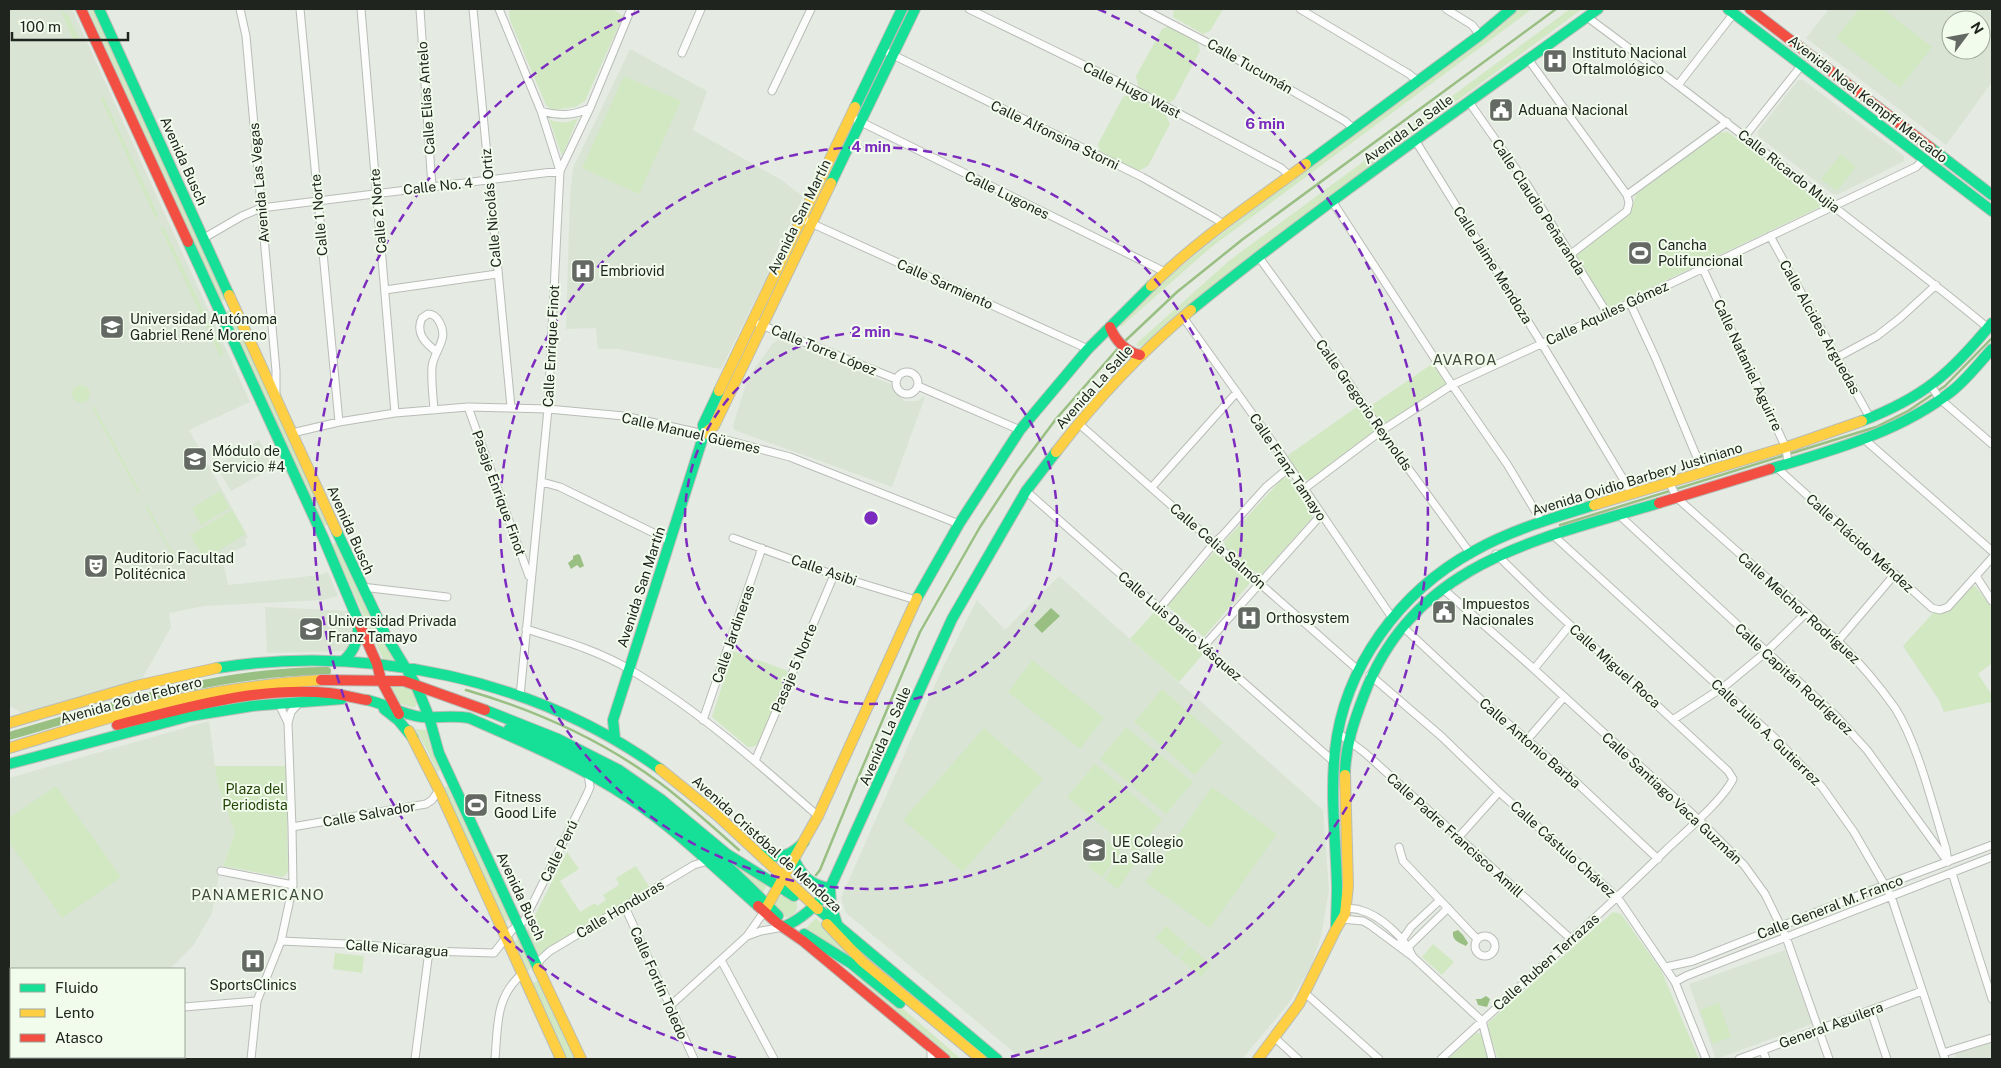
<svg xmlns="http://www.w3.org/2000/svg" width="2001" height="1068" font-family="'Public Sans',sans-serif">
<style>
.built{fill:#d9e4d4;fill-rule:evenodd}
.green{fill:#d1e8c3}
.water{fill:#9abf83}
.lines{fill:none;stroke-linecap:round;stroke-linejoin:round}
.stream{stroke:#9abf83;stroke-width:2.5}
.canal{stroke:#9abf83;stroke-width:8}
.street-casing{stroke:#b9bdb7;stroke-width:9}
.fast-casing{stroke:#b9bdb7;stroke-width:12}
.slow-casing{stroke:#b9bdb7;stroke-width:12}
.jam-casing{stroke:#b9bdb7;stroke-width:12}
.street{stroke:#fbfcfb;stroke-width:7}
.fast{stroke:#16e098;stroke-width:10}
.slow{stroke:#ffcf43;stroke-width:10}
.jam{stroke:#f24e42;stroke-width:10}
.ring{fill:none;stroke:#7b2cbf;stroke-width:2.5;stroke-dasharray:9 6}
.labels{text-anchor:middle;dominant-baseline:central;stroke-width:4;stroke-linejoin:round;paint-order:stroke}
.poi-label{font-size:14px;fill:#20241e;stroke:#f1fcec;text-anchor:start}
.street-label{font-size:14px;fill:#20241e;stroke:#f1fcec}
.park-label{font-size:14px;fill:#224206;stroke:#f1fcec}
.neighbourhood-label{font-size:15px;letter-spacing:1px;fill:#434b3e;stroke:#f1fcec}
.centre{fill:#7b2cbf;stroke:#f1fcec;stroke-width:2.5}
.ring-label{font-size:15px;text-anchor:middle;font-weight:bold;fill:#7b2cbf;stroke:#f1fcec;stroke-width:4;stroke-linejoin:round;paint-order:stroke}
</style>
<rect width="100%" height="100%" fill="#e5eae2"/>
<!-- built -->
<path class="built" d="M9,9h63l178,393 -61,28 59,107 -3,2 2,6 -25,12 6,28 91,-10 9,-3 10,24 -16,4 -118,6 -35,7 2,14 -29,52 -120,34 -10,-6 -3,1z
M1829,9h163v73l-46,63 -140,-107zM1951,20h30v30h-30z
M630,49l77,42 -14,39 90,51 20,16 -31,63 -5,16 -46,93 -103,-20h-20l-2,-21 -30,1 4,-133 3,-28z
M1798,80h5l101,76v5l-67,34 -6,-2 -73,-57v-5z
M779,339l114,46 1,6 10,10h14l5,-5 2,1 -33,90 -158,-57 -1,-5 15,-47 25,-35z
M259,440l15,27 -43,24 -15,-25z
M1059,576l264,234 6,80 -8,46 -10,30 -22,37 -47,56h-220l-176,-146 -5,-15 102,-231 34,-67 28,30z
M265,607l85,4 5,15 -6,25 -82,2z
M209,721l8,61 18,51 -16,42 -7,38 -19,33 -23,23h-159v88h88l-2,2h-88v-281z
M1785,950l27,74 -96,35 -27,-75z
M1992,1042v17h-37l1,-6z"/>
<!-- green -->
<path class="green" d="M60,9l9,8 10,22 -5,2z
M88,9h7l131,288 -3,4 -3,-1z
M513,9h94l7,1 9,6 -38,85 -10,6 -22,3 -7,-5 -36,-85 -1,-9z
M1174,9h49l-13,22 -7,3 -30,-17z
M1519,9h13l-322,239 -89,79 -2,-4c59,-59 127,-108 194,-158 70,-51 139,-102 206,-156z
M1570,9h12l-166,122 -10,9c-91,67 -179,128 -261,205l-6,2 -3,-3 94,-84z
M1859,9h24l49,38 -32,41 -64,-50z
M1169,26l29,17 2,8 -26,49 -8,4 -27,-15 -3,-13 26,-47z
M624,76l57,25 -42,93 -57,-26z
M1132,94l32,17 6,13 -22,42 -10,5 -38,-19 -2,-8 25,-47z
M103,96l55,119 -2,4 -55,-120z
M578,118l-16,38 -13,-37c10,5 20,4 29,-1z
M1728,132l92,70v5l-210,100 -2,-1 -31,-49v-3l54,-42 5,-18 81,-61z
M1841,154l15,13 -19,24 -16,-12z
M160,227l4,1 59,124 -2,6z
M230,310l3,2 94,206 1,7 -4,1 -3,-6 -94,-206v-3z
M1435,362l11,18 -1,6 -59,37 -6,-1 -11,-15z
M72 394a9 9 0 1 1 18 0a9 9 0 1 1-18 0Z
M94,406l46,86 -2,1 -46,-86z
M1358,406l16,22v3l-65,49h-4l-3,-2 -15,-22z
M1285,478h4l23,33v7l-50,56c-10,0 -37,-23 -38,-32l57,-62z
M220,491l10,17 -29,17 -9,-17z
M147,505l31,58 -1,1 -32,-58z
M232,510l14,24 -42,25 -14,-24z
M335,543l3,1 43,92 13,24 -11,-1 -51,-114z
M1216,550l35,32 -47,55 -37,-31z
M1975,586l17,22v55l-14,11 14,21v7l-48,10 -5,-12 -36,-54 31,-34 11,1 26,-26z
M1156,610l48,43 -25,29 -49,-43z
M733,651l55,20 -29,72 -6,4h-5l-36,-30z
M1032,660l72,58 -24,31 -72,-57z
M394,684l19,5 5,14 -4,5 -16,-5 -6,-14z
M1162,689l61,53 -28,33 -61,-53z
M1126,727l67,55 -27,32 -66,-55z
M984,728l59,51 -80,93 -60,-52z
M415,729l12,1 3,15 10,25 -3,2 -9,-20z
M1095,764l67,55 -27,34 -68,-56z
M215,766h71l2,105 -2,4 -4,2 -59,-11 12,-33 -18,-51z
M56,786l65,91 -59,41 -53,-76v-24z
M447,786l63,133 -6,4 -60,-135z
M1212,787l65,47 -67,94 -65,-46z
M1107,841l14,11 -19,25 -14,-10z
M567,852l12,17 -19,12 20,31 15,-9 2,3 9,-6 -3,-5 16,-10 -3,-7 20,-12 14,22 -110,69 -13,-26z
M1123,853l13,10 -18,26 -14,-10z
M733,864l35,20 -6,10z
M775 906a11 11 0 1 1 22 0a11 11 0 1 1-22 0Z
M1613,912l8,2 40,56 38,89h-201l-11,-32 2,-5z
M816,918l46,47 -56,-37z
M1166,926l22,19 -11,12 -22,-19z
M519,938l14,27 -5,6 -3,-1 -12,-27z
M1433,944l21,18 -12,13 -20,-18z
M1189,946l22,19 -10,12 -22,-19z
M335,953l29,3 -2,17 -29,-4z
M840,960l45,33 76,66h-10l-100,-87z
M541,980l36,79h-10l-35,-76z
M1719,1003l12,34 -18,7 -13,-34z
M1476,1033l6,1 7,25h-41z"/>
<!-- water -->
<path class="water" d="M578,554l2,1 4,11 -4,2 -3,-3 -6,4 -3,-6 5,-4v-3z
M1051,608l9,8 -18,17 -8,-8z
M1458,930l5,5 5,8 -2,3c-7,-4 -14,-5 -13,-14z
M1486,996l4,3 -3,8 -9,-2 -2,-6h5z"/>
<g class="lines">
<!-- stream -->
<path class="stream" d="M1124,342l53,-50 66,-53 313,-230
M1560,525l316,-98 32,-16 37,-25 47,-48
M466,690c69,20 136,50 194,93 28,21 53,44 79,67
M816,875l4,-5 32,-78 68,-160 60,-105 37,-56 39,-52 64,-73"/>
<!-- canal -->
<path class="canal" d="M9,736c104,-30 208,-65 318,-65"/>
<defs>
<path id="street" d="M240,9l6,27 30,335v23
M300,9l39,413
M361,9l34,404
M420,9l12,178
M473,9l38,398
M969,9l166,81 146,78 10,9
M1143,9l69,36 133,76 9,8
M1300,9l109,65 10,8
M1446,9l26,16 8,10
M1587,17c83,61 165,125 246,189 52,41 105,80 155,122
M682,53l19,-44
M889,53l253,124 74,42 8,6
M1528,59l99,136
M1678,85l56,-72
M772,91l39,-82
M1469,102l57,81 81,130
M541,111c18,5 32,5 49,-3
M857,120l308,152
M1745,136l56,-70
M1415,140l127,204 89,148
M1332,201l120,184 55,79 35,58
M802,219l286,130
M1770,236l100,182
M204,238l38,-22 19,-8 299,-37 -19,-60 -42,-102
M1571,254l56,-43 2,-8 -2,-8 100,-73
M1258,256l77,106 46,69 89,122
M1703,269l83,179 2,15
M385,290l112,-16
M1630,303l26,56 47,113
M1183,317l93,130 117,172
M759,324l137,55
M1838,357l39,-21 23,-18 36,-33
M896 383a11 11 0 1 1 22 0a11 11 0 1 1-22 0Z
M918,386l102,44
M1931,386l9,13 52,45
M468,407l61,169
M434,410c-1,-15 -3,-29 -2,-43 2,-17 17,-27 8,-44 -3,-6 -6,-9 -12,-9l-6,4c-7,15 3,25 15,34
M1078,423l280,247
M292,433l47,-11 56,-9 73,-6 80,2 76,7 80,18 86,23 169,67
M1864,439l128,112
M1776,467l156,141 8,2 8,-3 44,-49
M542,482l18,5 110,54
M1669,482l8,16 161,143c21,21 40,43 57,67 23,36 38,99 51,141l2,13
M1152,487l85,-95
M1304,489l77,-58 71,-46 178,-82 286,-136 7,-7
M1026,491l307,270
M1618,514l218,202 31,34 81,112
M1553,535l222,203 47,49 32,45 37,64 54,163
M733,538l101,37 82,25
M1976,576l16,25
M362,587l85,10
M1442,588l92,81 164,150 46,46 21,29 21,43 43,122
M1160,608l55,-66 7,-6 44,-49 24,-20
M1403,627l87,81 87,75 81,76
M526,629c35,11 71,21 103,40 69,41 129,94 189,147
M1838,641l57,-67
M1203,647l118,-132
M1534,669l36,-44
M1370,675l71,61 58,56 119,106 57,84 31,77
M520,696l28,-287 12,-238 30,-63 41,-99
M1674,719l51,-33 41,-34 40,-39
M703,720l59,-172
M288,723l3,-11 8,-9
M1337,732l28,21 206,186
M1527,740l37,-43
M755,761l79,-186
M292,827l134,-23 6,-4 7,-10
M1458,838l41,-46
M1399,847l4,14 74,78
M221,871l72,14
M1952,873l40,126
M625,907l69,152
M1344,908c5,1 11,0 16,2 20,5 45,28 53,47
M1341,919l22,2 7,4 43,32 69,64 10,38
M1475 946a10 10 0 1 1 20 0a10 10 0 1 1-20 0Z
M747,936l14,-5 22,-4
M281,941l87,4 61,6 65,2 18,-23 12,-9 63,-127 3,-7 -2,-13
M1400,943l11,-16 29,-27
M1407,948l41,-40
M721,960l53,99
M538,965l2,-5 10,-9 144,-86 14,-4
M1666,967l27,-6 192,-76 107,-40
M1675,982l11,-6 306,-119
M1305,993l74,66
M670,1006l77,-70 17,-24
M184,1007l73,-6
M1871,1011l16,48
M1275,1038l23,21
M1763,1051l3,8
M1943,1053l49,-15
M107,1059l2,-2
M251,1059l6,-58 24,-60 12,-56 -1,-58 -4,-104 -9,-19
M415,1059l14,-108
M495,1059c3,-33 0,-62 27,-85
M931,1059v-11
M1441,1059c75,-70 152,-137 225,-209 18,-17 57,-50 67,-71l-5,-8 -187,-173 -45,-44
M1739,1059l183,-68"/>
<path id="fast" d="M99,9l130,286
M1728,9l264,202
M855,107l47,-98
M1931,148l61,47
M1306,164l174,-129 31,-26
M831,183l84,-174
M188,242l135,295 36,86
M1191,310c131,-106 270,-202 407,-301
M1862,421c62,-24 88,-47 130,-98
M1770,469c63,-19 130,-37 182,-78 15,-12 27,-28 40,-42
M337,532l48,102 31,51 13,32 10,36 99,215
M917,598l42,-74 61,-94 68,-81 63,-63
M343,661c13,-11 16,-24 15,-41
M217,668c152,-24 318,11 443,101
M367,700c19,4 36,15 55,17 16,1 31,-2 47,1 55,24 110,47 160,80 47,31 87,71 129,108
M384,709l14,11 15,18
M485,710l73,29 61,31 43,30 65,54 67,42
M509,729c107,33 193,108 269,187
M615,739l-2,-19 91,-286 -1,-9 16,-34
M9,764l181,-48 62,-10 90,-7
M1345,775c0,-28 9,-54 19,-80 50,-133 175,-156 295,-192
M762,854c19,5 28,2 42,-12
M794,859c8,17 17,27 36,29
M830,888l1,17 6,19
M818,909l179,150
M783,927c20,-8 34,-22 47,-39l122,-269 74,-128 30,-39
M1336,929c0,-14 1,-28 1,-42 -1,-45 -7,-90 -2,-136 9,-84 65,-160 139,-200 37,-21 79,-33 120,-46
M804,934l48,30 48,39"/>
<path id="slow" d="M1151,286c46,-46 102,-83 155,-122
M229,295l108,237
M719,391l136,-284
M704,434l10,-8 117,-243
M1056,452c40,-52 85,-100 135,-142
M1594,505l199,-60 69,-24
M9,723l127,-37 81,-18
M409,731l30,59 122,269
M9,748c57,-17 114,-36 172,-49 46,-10 93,-16 140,-19
M660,769l57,46 101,94
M765,910l53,-94 99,-218
M827,924l36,38 118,97
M538,968l43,91
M1258,1059l41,-55 37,-75 9,-15 3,-28 -3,-111"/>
<path id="jam" d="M81,9l107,233
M1750,9l181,139
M1110,327c5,13 16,25 30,28
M1659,503l111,-34
M359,623l18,41 4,16 18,34
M321,680l83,1 81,29
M117,725c69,-17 140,-39 212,-32 12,1 25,5 38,7
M758,906l19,17 26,18 142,118"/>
</defs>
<!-- street casing -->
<use href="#street" class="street-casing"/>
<!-- fast casing -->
<use href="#fast" class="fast-casing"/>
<!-- slow casing -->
<use href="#slow" class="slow-casing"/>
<!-- jam casing -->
<use href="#jam" class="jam-casing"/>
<!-- street -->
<use href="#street" class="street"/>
<!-- fast -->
<use href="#fast" class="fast"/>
<!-- slow -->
<use href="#slow" class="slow"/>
<!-- jam -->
<use href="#jam" class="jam"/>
</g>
<!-- distance rings -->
<g class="ring">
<circle cx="871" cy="518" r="186"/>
<circle cx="871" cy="518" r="371"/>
<path d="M736 1058A557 557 0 0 1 644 9M1098 9A557 557 0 0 1 1006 1058"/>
</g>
<!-- icons -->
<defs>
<symbol id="hospital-square" viewBox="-11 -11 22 22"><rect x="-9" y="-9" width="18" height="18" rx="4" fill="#656963" stroke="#f1fcec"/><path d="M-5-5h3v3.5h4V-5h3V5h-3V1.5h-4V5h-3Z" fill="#fff"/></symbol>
<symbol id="civic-square" viewBox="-11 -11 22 22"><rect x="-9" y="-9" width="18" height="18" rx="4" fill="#656963" stroke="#f1fcec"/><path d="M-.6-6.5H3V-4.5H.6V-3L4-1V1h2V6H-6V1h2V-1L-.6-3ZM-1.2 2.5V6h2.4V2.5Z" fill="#fff"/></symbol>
<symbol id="stadium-square" viewBox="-11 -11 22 22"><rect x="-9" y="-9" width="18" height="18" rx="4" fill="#656963" stroke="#f1fcec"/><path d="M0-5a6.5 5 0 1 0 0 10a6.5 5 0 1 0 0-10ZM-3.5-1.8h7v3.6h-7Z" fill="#fff"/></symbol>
<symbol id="university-square" viewBox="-11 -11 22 22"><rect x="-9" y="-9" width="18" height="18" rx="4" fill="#656963" stroke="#f1fcec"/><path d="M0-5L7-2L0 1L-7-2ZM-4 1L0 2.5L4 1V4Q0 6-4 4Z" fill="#fff"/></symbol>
<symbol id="theatre-square" viewBox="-11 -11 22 22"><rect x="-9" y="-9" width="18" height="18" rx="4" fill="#656963" stroke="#f1fcec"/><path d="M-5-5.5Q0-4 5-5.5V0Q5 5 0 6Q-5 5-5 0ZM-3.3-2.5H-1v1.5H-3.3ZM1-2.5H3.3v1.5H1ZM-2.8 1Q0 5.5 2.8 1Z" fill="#fff"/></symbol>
<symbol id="school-square" viewBox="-11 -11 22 22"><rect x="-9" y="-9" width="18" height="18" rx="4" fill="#656963" stroke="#f1fcec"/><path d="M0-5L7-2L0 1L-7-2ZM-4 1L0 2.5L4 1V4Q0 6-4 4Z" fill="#fff"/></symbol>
</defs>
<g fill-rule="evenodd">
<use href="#hospital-square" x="1541" y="47" width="28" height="28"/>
<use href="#civic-square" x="1487" y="96" width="28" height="28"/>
<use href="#stadium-square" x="1626" y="239" width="28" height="28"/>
<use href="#hospital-square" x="569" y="257" width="28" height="28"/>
<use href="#university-square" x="98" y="313" width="28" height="28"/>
<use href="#university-square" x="181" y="445" width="28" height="28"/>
<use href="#theatre-square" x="82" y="552" width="28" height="28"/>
<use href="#civic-square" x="1430" y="598" width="28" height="28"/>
<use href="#hospital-square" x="1235" y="604" width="28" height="28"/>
<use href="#university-square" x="297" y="615" width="28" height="28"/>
<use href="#stadium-square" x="462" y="791" width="28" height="28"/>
<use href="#school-square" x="1080" y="836" width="28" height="28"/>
<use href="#hospital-square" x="239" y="947" width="28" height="28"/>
</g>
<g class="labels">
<!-- poi labels -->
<g class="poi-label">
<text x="1572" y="53">Instituto Nacional<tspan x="1572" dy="16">Oftalmológico</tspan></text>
<text x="1518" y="110">Aduana Nacional</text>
<text x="1658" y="245">Cancha<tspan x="1658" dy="16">Polifuncional</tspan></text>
<text x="600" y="271">Embriovid</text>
<text x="130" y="319">Universidad Autónoma<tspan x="130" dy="16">Gabriel René Moreno</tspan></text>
<text x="212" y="451">Módulo de<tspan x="212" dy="16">Servicio #4</tspan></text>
<text x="114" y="558">Auditorio Facultad<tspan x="114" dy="16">Politécnica</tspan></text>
<text x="1462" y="604">Impuestos<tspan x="1462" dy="16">Nacionales</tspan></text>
<text x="1266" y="618">Orthosystem</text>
<text x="328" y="621">Universidad Privada<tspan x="328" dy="16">Franz Tamayo</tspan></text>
<text x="494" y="797">Fitness<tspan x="494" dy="16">Good Life</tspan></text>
<text x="1112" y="842">UE Colegio<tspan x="1112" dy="16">La Salle</tspan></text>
<text x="253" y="985" text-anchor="middle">SportsClinics</text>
</g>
<!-- street labels -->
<g class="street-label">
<text transform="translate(1250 66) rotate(30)">Calle Tucumán</text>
<text transform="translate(1132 90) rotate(27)">Calle Hugo Wast</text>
<text transform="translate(426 98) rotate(-94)">Calle Elías Antelo</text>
<text transform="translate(1868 99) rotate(38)">Avenida Noel Kempff Mercado</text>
<text transform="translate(1408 129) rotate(-36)">Avenida La Salle</text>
<text transform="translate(1055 135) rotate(26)">Calle Alfonsina Storni</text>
<text transform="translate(184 161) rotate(66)">Avenida Busch</text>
<text transform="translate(1789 171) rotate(38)">Calle Ricardo Mujia</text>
<text transform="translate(259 183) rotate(-95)">Avenida Las Vegas</text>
<text transform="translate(438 186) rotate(-6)">Calle No. 4</text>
<text transform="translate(1007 195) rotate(26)">Calle Lugones</text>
<text transform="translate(1539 207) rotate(57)">Calle Claudio Peñaranda</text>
<text transform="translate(491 208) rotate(-95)">Calle Nicolás Ortiz</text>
<text transform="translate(378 211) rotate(-95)">Calle 2 Norte</text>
<text transform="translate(319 215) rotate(-95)">Calle 1 Norte</text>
<text transform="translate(799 217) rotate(-64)">Avenida San Martín</text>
<text transform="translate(1493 265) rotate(58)">Calle Jaime Mendoza</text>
<text transform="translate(945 284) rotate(24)">Calle Sarmiento</text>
<text transform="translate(1607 313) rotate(-25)">Calle Aquiles Gómez</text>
<text transform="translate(1820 327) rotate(61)">Calle Alcides Arguedas</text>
<text transform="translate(551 346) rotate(-87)">Calle Enrique Finot</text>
<text transform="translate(824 350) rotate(22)">Calle Torre López</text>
<text transform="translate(1748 365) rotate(65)">Calle Nataniel Aguirre</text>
<text transform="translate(1094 387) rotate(-48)">Avenida La Salle</text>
<text transform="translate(1364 405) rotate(55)">Calle Gregorio Reynolds</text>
<text transform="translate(691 433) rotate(13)">Calle Manuel Güemes</text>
<text transform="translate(1288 467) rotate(56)">Calle Franz Tamayo</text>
<text transform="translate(1637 479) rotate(-17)">Avenida Ovidio Barbery Justiniano</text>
<text transform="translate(499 493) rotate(70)">Pasaje Enrique Finot</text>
<text transform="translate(351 530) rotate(66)">Avenida Busch</text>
<text transform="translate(1860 543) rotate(42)">Calle Plácido Méndez</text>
<text transform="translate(1218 546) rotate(41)">Calle Celia Salmón</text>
<text transform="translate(824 570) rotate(19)">Calle Asibi</text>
<text transform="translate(641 587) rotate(-72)">Avenida San Martín</text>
<text transform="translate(1799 608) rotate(42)">Calle Melchor Rodríguez</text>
<text transform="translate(1180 626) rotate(41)">Calle Luis Darío Vásquez</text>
<text transform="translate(733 634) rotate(-71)">Calle Jardineras</text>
<text transform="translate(1615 666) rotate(42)">Calle Miguel Roca</text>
<text transform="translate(794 668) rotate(-67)">Pasaje 5 Norte</text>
<text transform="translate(1794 679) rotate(43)">Calle Capitán Rodríguez</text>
<text transform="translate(131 700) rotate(-15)">Avenida 26 de Febrero</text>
<text transform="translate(1766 732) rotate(44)">Calle Julio A. Gutierrez</text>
<text transform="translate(885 736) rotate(-66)">Avenida La Salle</text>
<text transform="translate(1530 743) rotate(41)">Calle Antonio Barba</text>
<text transform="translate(1672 798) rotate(43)">Calle Santiago Vaca Guzmán</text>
<text transform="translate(369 814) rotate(-10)">Calle Salvador</text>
<text transform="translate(1455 835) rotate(42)">Calle Padre Francisco Amill</text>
<text transform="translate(767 844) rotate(42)">Avenida Cristóbal de Mendoza</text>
<text transform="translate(1563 849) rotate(42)">Calle Cástulo Chávez</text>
<text transform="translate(559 851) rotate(-64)">Calle Perú</text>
<text transform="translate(521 896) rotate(65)">Avenida Busch</text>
<text transform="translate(1830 907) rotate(-21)">Calle General M. Franco</text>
<text transform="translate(620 909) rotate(-31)">Calle Honduras</text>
<text transform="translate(397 948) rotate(4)">Calle Nicaragua</text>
<text transform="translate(1546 962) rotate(-42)">Calle Ruben Terrazas</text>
<text transform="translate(659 983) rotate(66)">Calle Fortín Toledo</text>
<text transform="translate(1831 1025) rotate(-20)">General Aguilera</text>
</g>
<!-- park labels -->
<g class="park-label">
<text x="255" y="789">Plaza del<tspan x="255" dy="16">Periodista</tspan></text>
</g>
<!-- neighbourhood labels -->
<g class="neighbourhood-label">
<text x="1465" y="359">AVAROA</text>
<text x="258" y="894">PANAMERICANO</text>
</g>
</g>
<circle cx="871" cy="518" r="8" class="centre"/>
<g class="ring-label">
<text x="1265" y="129">6 min</text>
<text x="871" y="152">4 min</text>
<text x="871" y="337">2 min</text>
</g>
<!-- border -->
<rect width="2001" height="1068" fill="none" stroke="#20241e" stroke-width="20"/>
<!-- legend -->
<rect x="10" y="968" width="175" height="90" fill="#f1fcec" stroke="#9da69a"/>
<rect x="20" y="984" width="25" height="8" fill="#16e098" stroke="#9da69a"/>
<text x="55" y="993" font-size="15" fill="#20241e">Fluido</text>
<rect x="20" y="1009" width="25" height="8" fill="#ffcf43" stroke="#9da69a"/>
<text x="55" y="1018" font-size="15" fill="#20241e">Lento</text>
<rect x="20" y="1034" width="25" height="8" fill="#f24e42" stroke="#9da69a"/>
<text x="55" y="1043" font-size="15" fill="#20241e">Atasco</text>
<!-- north arrow -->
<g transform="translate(1966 35) rotate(58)"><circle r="24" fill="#f1fcec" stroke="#9da69a"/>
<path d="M0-4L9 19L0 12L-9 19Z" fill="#656963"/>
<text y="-8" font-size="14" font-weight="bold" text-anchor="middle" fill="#20241e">N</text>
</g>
<!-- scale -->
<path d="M12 32v8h116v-8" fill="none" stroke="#20241e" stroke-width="2.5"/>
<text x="20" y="32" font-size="15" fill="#20241e" stroke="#f1fcec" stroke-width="4" paint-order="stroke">100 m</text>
</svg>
